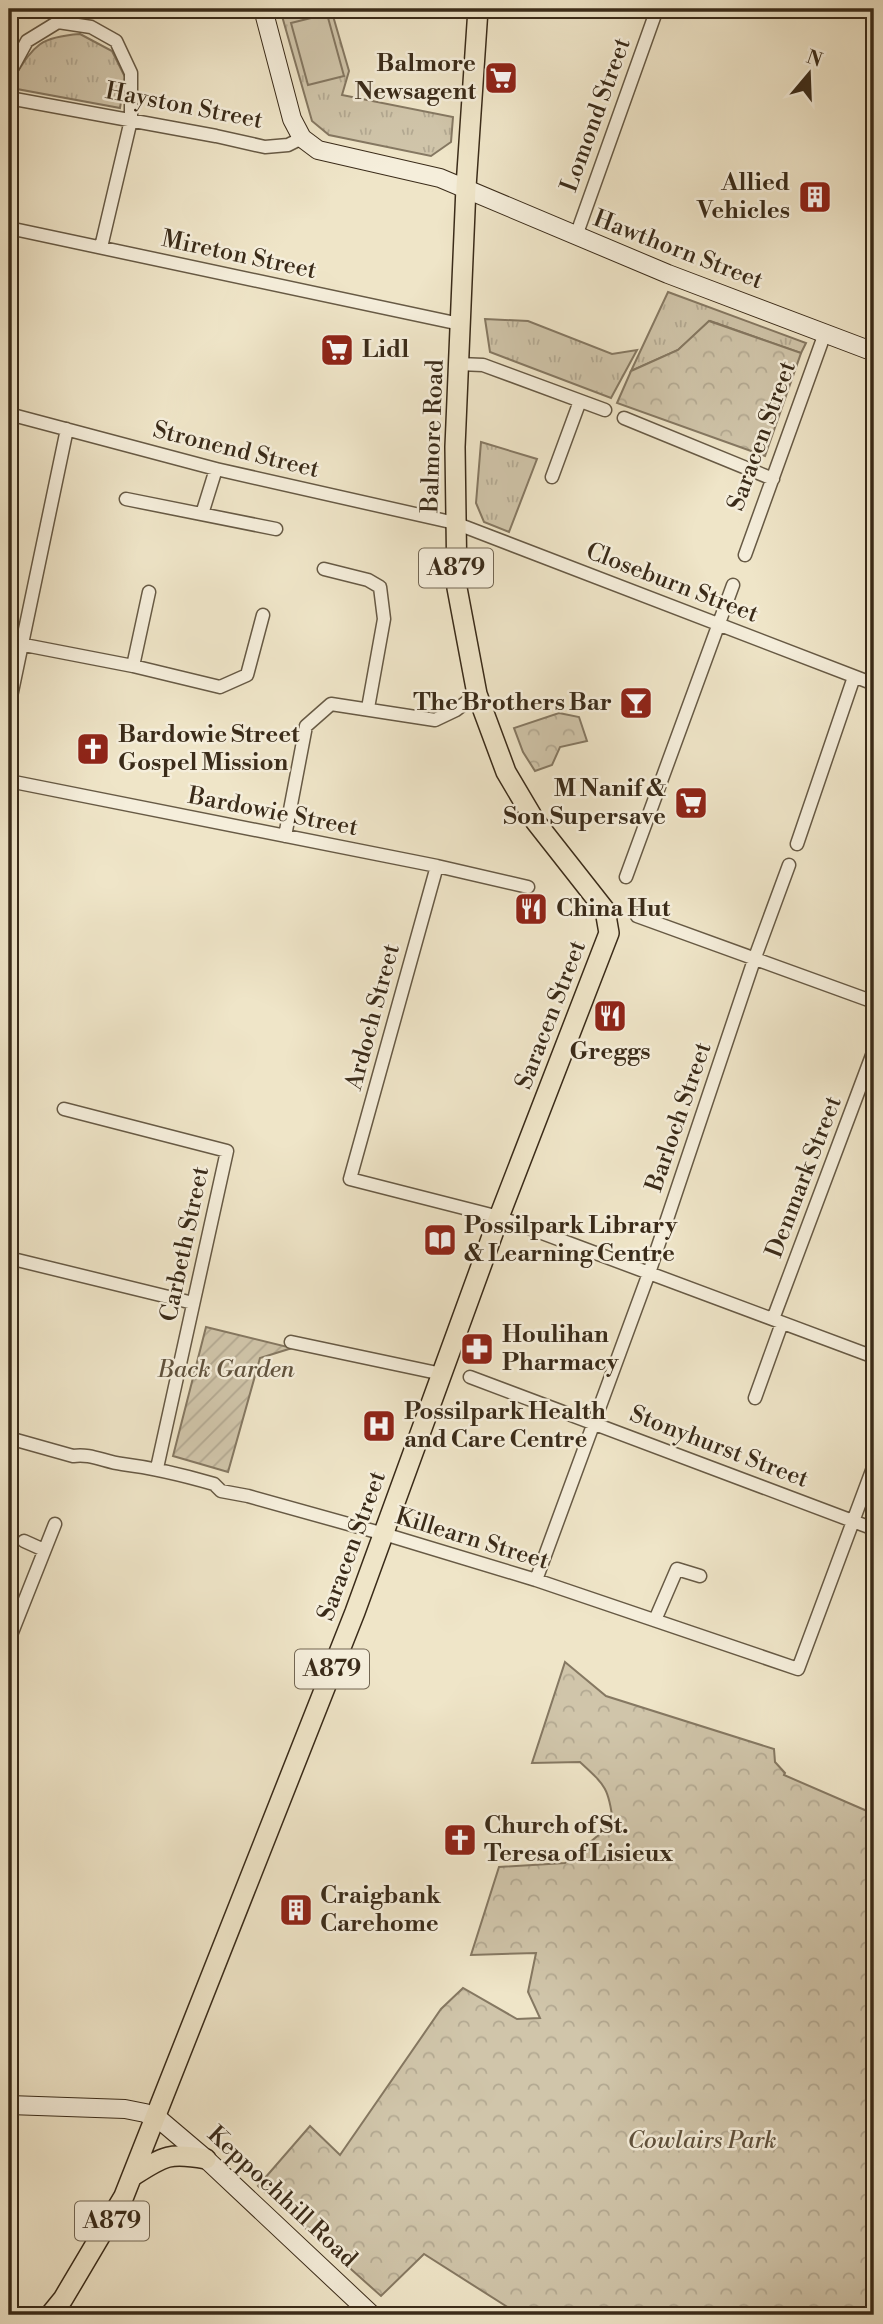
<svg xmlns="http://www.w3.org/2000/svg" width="883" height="2324" font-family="'Libre Bodoni',serif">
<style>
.grass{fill:url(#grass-tufts);stroke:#857862;stroke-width:2}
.forest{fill:url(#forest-crowns);stroke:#857862;stroke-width:2}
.garden{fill:url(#garden-furrows);stroke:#857862;stroke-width:2}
.pitch{fill:#d0c5aa;stroke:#857862;stroke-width:2}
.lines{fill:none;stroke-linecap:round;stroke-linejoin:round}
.street-casing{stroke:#675a45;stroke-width:15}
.secondary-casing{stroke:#3a2b19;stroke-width:20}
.primary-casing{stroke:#3a2b19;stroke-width:22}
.street{stroke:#f5eedb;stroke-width:12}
.secondary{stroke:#f5eedb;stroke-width:18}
.primary{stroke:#efe5c8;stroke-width:19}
.labels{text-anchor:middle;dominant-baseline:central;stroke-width:5;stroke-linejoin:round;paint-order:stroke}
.shield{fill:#f5eedb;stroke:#726653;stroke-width:2}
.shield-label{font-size:23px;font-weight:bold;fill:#3a2b19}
.poi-label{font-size:24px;font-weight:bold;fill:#3a2b19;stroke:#f5eedb;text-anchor:start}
.street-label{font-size:24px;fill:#3a2b19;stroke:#f5eedb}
.park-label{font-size:24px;font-style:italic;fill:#60523d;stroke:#f5eedb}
</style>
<defs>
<pattern id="grass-tufts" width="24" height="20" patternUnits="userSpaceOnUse" patternTransform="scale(1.75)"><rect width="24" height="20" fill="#d0c5aa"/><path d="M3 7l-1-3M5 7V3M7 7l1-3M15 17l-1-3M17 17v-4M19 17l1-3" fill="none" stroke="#b3a992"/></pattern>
<pattern id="forest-crowns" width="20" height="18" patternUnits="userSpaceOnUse" patternTransform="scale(1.75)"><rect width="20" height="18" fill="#d0c5aa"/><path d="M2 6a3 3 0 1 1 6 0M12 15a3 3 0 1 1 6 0" fill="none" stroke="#b3a992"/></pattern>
<pattern id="garden-furrows" width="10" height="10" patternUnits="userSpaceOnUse" patternTransform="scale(1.75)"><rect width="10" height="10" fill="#d0c5aa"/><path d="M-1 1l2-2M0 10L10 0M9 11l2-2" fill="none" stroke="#b3a992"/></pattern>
</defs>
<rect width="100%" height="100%" fill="#efe5c8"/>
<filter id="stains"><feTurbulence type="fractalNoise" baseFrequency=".00286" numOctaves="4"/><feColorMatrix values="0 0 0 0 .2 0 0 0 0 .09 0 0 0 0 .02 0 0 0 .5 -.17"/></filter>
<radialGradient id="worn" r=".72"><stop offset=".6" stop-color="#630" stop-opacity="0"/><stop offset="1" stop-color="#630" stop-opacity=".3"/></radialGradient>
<!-- grass -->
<path class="grass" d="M280,9h51l18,62 -7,24 111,22 -2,25 -20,14 -102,-21 -17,-14z
M80,34l32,17 13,26 -5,31 -103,-19 -4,-10c21,-33 25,-42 67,-45z
M668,292l138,51 -5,10 -91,-32 -32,29 -47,21z
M485,319l43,2 84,33 25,-4 -26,48 -121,-46z
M481,442l56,17 -28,73 -25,-10 -8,-19z"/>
<!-- forest -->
<path class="forest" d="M709,321l92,32 -36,103 -148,-53 14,-32 47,-21z
M559,713l20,4 8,24 -27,6 -8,18 -17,6 -12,-19 -9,-24z
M565,1662l41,34 168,53 1,13 10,11 -1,2 90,39v501h-354l-96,-61 -43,42 -123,-110 52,-60 30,29 101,-146 22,-21 54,31 23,-1 -12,-26 8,-39 -65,2 28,-88 66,-4 48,-40c-4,-35 -8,-38 -33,-61l-48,1z"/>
<!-- garden -->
<path class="garden" d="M206,1327l86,21 -32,10 -32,114 -55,-16z"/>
<!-- pitch -->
<path class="pitch" d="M327,14l17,62 -36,9 -17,-62z"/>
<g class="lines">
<defs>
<path id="street" d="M9,74l18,-33 31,-19 33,5 25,14 15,32v47l-30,127
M9,98l207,38 49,11 23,-2 14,-7
M9,228l451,96
M576,236l81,-227
M459,364l24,1 122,45
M9,414l207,55 239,54 419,161
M624,418l149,61
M552,477l28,-76
M126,499l150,30
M202,514l14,-45
M745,555l80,-222
M324,569l44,11 12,7 4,32 -16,89
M9,642l124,24 87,21 27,-12 16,-60
M133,666l16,-74
M9,706l58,-277
M9,781l428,85 91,21
M285,836l21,-110 25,-22 104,16 21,-10 21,-16
M797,844l57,-167
M437,866l-87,313 149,38 375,140
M626,877l107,-292
M637,916l237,86
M64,1109l163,42 -70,317
M9,1258l184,45
M773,1319l101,-269
M291,1342l151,32
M470,1377l404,152
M755,1398l27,-75
M9,1438l64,18c17,-3 32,6 49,8 32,4 61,11 92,20l7,7 27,5 136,38 152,46 262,89 76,-204
M24,1541l20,9
M536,1580l113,-307 105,-313 35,-95
M655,1620l22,-51 23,7
M9,1640l46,-116"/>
<path id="secondary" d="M263,9l29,110 10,19 16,12 122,28 228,96 206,78
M9,2105l116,4 20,4 15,7 46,39 166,156"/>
<path id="primary" d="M133,2176c31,-20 36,-24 73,-17
M50,2315l13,-16 61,-103 231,-584 144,-395 110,-284 -4,-23 -70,-89 -29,-49 -29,-78 -20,-106 -2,-141 11,-260 12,-178"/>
</defs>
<!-- street casing -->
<use href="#street" class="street-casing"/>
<!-- secondary casing -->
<use href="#secondary" class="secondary-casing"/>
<!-- primary casing -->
<use href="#primary" class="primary-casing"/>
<!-- street -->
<use href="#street" class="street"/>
<!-- secondary -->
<use href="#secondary" class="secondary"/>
<!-- primary -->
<use href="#primary" class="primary"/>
</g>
<!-- icons -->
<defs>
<symbol id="supermarket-square" viewBox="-11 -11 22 22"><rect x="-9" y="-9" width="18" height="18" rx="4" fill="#8f2418" stroke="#f5eedb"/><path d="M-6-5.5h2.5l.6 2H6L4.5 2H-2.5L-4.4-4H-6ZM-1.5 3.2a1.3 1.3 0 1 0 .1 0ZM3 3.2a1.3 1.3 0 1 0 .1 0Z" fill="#fff"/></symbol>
<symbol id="building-square" viewBox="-11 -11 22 22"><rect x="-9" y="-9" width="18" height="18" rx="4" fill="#8f2418" stroke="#f5eedb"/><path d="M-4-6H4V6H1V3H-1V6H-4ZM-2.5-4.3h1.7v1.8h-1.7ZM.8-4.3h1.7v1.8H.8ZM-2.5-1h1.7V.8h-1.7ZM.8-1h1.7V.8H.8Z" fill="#fff"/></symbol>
<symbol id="bar-square" viewBox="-11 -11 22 22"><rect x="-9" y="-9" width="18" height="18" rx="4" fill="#8f2418" stroke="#f5eedb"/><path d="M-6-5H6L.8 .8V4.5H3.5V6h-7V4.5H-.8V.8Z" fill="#fff"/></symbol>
<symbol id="church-square" viewBox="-11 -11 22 22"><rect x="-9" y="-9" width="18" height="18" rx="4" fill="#8f2418" stroke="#f5eedb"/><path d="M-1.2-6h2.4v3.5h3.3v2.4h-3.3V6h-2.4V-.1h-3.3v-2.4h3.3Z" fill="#fff"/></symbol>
<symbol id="restaurant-square" viewBox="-11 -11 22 22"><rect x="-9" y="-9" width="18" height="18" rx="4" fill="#8f2418" stroke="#f5eedb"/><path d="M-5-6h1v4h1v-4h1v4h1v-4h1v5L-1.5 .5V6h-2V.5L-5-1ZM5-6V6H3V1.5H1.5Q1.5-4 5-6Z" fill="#fff"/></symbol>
<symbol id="library-square" viewBox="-11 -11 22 22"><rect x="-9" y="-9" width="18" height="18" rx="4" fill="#8f2418" stroke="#f5eedb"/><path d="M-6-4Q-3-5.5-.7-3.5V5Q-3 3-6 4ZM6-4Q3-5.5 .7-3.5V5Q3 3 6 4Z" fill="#fff"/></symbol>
<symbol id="pharmacy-square" viewBox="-11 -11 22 22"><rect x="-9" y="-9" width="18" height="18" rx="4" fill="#8f2418" stroke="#f5eedb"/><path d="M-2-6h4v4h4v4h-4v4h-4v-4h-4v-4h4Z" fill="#fff"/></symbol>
<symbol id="hospital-square" viewBox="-11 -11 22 22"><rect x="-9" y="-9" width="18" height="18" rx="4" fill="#8f2418" stroke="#f5eedb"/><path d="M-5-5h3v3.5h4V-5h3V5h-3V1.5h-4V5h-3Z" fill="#fff"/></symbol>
</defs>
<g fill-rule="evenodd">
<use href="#supermarket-square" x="482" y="59" width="38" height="38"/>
<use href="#building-square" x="796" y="178" width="38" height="38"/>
<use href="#supermarket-square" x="318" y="331" width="38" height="38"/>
<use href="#bar-square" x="617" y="684" width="38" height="38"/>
<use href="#church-square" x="74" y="730" width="38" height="38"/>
<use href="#supermarket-square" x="672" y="784" width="38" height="38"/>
<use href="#restaurant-square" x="512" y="890" width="38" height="38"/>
<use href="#restaurant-square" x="591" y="997" width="38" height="38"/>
<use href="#library-square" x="421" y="1221" width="38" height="38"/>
<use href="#pharmacy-square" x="458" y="1330" width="38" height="38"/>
<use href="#hospital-square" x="360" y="1407" width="38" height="38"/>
<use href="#church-square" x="441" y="1821" width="38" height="38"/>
<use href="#building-square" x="277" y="1891" width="38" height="38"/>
</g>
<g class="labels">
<!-- shield labels -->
<g class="shield">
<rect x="419" y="548.5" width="74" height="39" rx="5"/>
<rect x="295" y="1649.5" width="74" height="39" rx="5"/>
<rect x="75" y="2201.5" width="74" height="39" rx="5"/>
</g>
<g class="shield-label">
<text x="456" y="568">A879</text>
<text x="332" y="1669">A879</text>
<text x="112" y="2221">A879</text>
</g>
<!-- poi labels -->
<g class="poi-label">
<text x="476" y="64" text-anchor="end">Balmore<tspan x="476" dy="28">Newsagent</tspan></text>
<text x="790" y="183" text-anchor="end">Allied<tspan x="790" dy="28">Vehicles</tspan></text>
<text x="362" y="350">Lidl</text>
<text x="612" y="703" text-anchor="end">The Brothers Bar</text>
<text x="118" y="735">Bardowie Street<tspan x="118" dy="28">Gospel Mission</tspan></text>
<text x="666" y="789" text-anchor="end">M Nanif &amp;<tspan x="666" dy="28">Son Supersave</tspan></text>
<text x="556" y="909">China Hut</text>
<text x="610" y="1052" text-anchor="middle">Greggs</text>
<text x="464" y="1226">Possilpark Library<tspan x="464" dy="28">&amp; Learning Centre</tspan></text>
<text x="502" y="1335">Houlihan<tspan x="502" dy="28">Pharmacy</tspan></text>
<text x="404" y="1412">Possilpark Health<tspan x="404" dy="28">and Care Centre</tspan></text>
<text x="484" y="1826">Church of St.<tspan x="484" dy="28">Teresa of Lisieux</tspan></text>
<text x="320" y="1896">Craigbank<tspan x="320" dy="28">Carehome</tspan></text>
</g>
<!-- street labels -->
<g class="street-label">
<text transform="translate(184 106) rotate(11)">Hayston Street</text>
<text transform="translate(596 115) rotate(-70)">Lomond Street</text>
<text transform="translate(678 250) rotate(21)">Hawthorn Street</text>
<text transform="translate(239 255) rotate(12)">Mireton Street</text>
<text transform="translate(433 436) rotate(-88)">Balmore Road</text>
<text transform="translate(762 436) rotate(-70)">Saracen Street</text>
<text transform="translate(236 450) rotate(14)">Stronend Street</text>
<text transform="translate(672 583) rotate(21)">Closeburn Street</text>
<text transform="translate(273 812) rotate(11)">Bardowie Street</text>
<text transform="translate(551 1015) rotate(-69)">Saracen Street</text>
<text transform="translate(373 1017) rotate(-75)">Ardoch Street</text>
<text transform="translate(679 1117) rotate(-71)">Barloch Street</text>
<text transform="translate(804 1177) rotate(-69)">Denmark Street</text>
<text transform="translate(185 1244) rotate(-78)">Carbeth Street</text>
<text transform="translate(719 1447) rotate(21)">Stonyhurst Street</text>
<text transform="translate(472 1539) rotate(17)">Killearn Street</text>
<text transform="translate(352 1546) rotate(-70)">Saracen Street</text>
<text transform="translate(282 2197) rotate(43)">Keppochhill Road</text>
</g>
<!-- park labels -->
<g class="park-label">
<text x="226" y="1370">Back Garden</text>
<text x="702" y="2141">Cowlairs Park</text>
</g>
</g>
<!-- margin -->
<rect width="883" height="2324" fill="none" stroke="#efe5c8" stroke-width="35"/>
<rect x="10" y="10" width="862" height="2303" fill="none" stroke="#3a2b19" stroke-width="3.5"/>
<rect x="18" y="18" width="848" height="2289" fill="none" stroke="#3a2b19" stroke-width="2"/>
<!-- north arrow -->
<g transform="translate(809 74) rotate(19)" stroke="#f5eedb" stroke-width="5" paint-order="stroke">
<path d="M0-5L12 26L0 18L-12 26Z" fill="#3a2b19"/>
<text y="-10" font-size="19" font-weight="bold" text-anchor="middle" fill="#3a2b19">N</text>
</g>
<rect width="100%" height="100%" filter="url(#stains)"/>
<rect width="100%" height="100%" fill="url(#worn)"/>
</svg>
